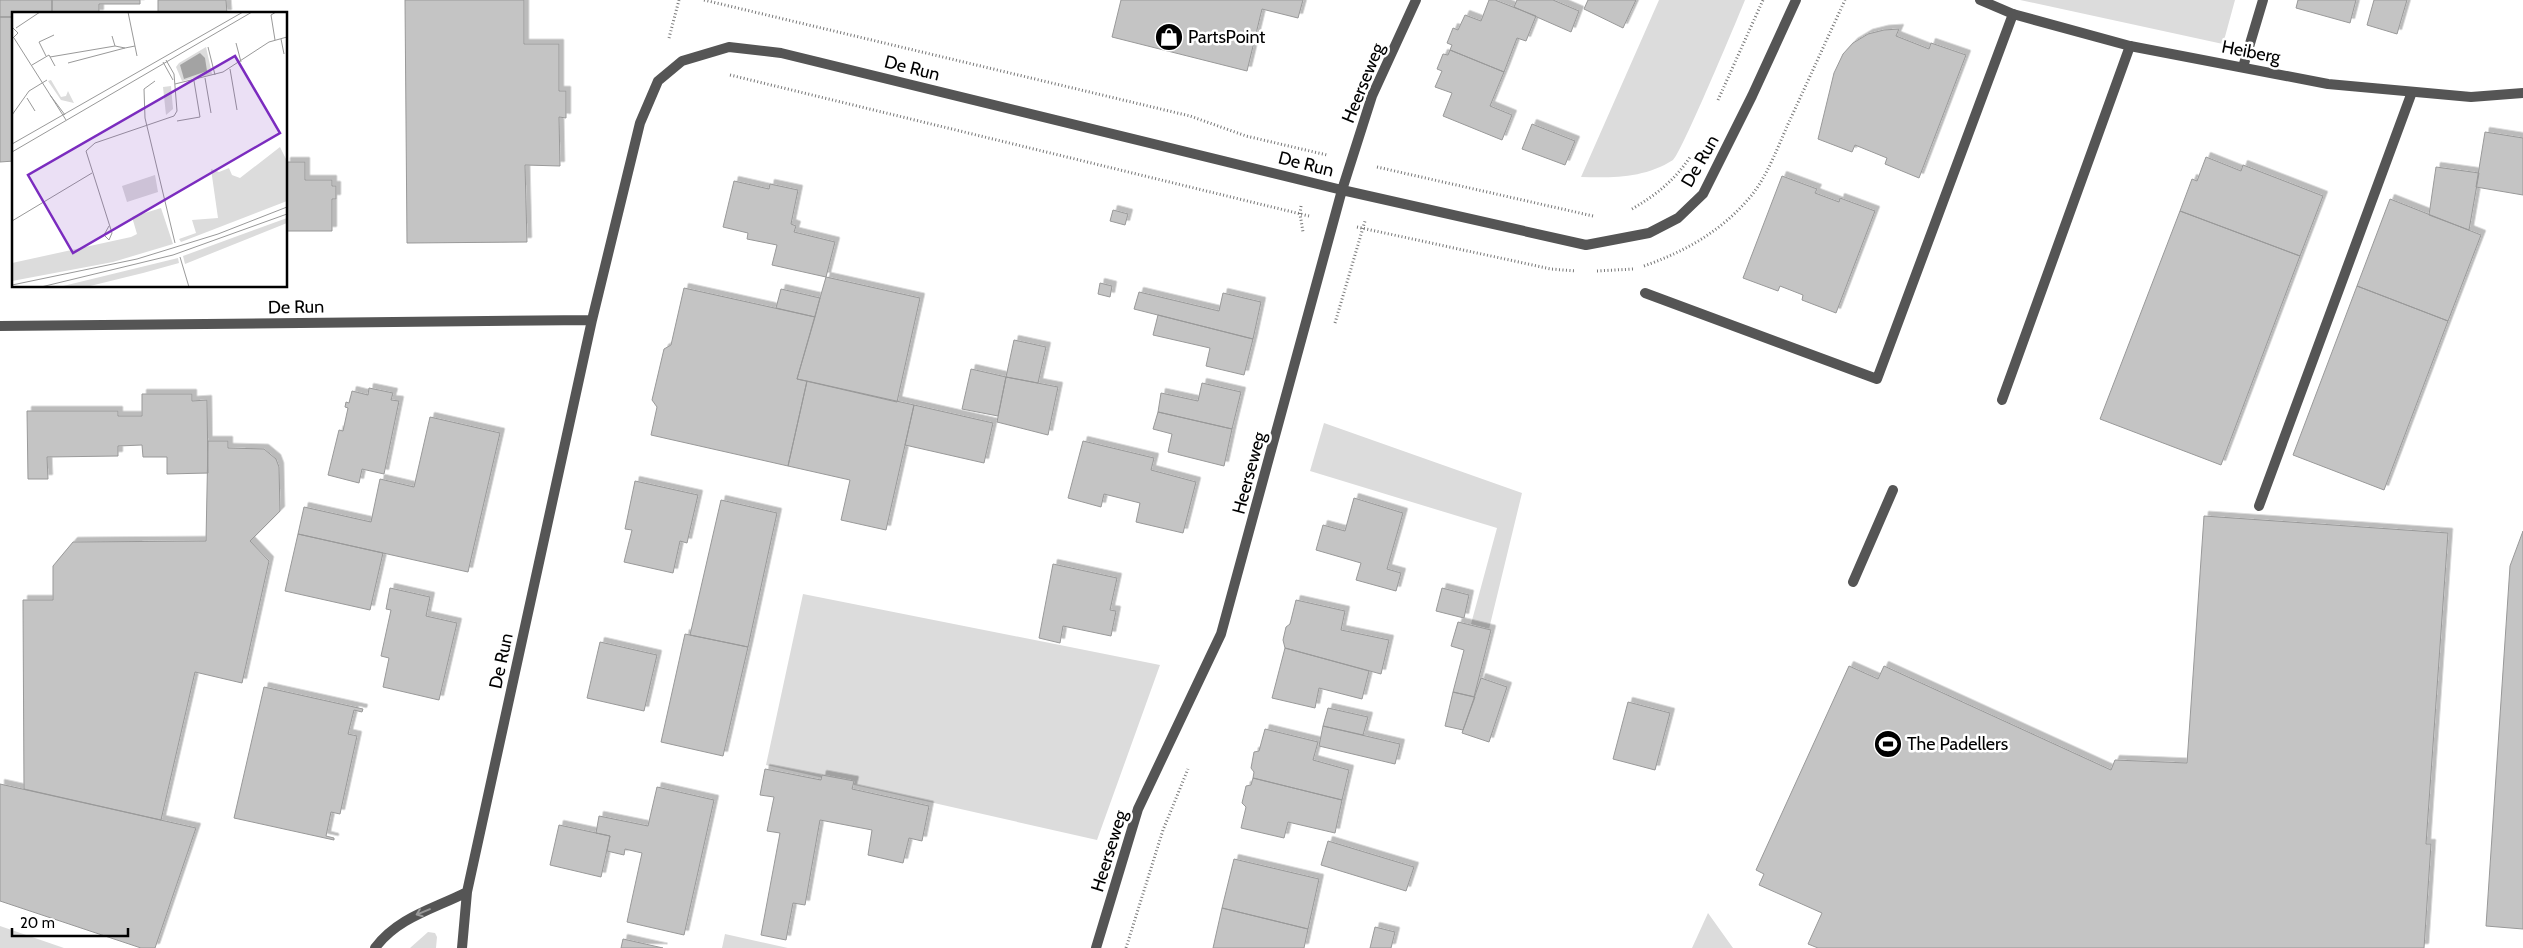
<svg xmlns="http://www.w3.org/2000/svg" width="2523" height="948" font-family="Cabin,sans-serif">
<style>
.green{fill:#dcdcdc}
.building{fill:#c4c4c4;stroke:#999;filter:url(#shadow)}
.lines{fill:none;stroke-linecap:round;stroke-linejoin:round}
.path{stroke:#777;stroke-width:3;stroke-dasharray:1 2.5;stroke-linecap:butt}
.service{stroke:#555;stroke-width:10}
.minor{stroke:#555;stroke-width:10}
.tertiary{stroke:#555;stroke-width:10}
.oneway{stroke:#999}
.labels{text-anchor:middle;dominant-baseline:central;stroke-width:5;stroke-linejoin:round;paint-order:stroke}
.poi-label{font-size:18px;fill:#000;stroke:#fff;text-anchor:start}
.street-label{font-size:18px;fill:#000;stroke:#fff}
.inset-road{fill:none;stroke:#999;stroke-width:1}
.view{fill:#7b2cbf;fill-opacity:0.15;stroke:#7b2cbf;stroke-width:2.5}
.inset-edge{fill:none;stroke:#000;stroke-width:2.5}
</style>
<defs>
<filter id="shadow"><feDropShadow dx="4.5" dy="-4.5" stdDeviation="0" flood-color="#0004"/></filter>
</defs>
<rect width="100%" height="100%" fill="#fff"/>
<!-- green -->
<path class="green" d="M1659,0h86c-8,20 -64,154 -72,160 -28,18 -60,18 -92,17z
M2020,0h215l-12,44z
M1324,423l198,70 -33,136 -18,-5 26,-96 -187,-57z
M803,594l357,71 -63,175 -331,-75z
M1708,913l25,35h-41z
M0,926l64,22h-64z
M428,932l7,1 2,4 -1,11h-26z
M725,934l63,14h-66z"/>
<!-- building -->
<path class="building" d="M0,0h52v14h-38v3h-14z
M52,0h88v4h-41v10h-47z
M158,0h68l1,14h-69z
M405,0h119v44h35v47h7v27l-7,-1 1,49 -35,-1 2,77 -120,1z
M1121,0h182l-5,18 -36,-9 -15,62 -135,-34z
M1489,0h6l41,16 -10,25 -9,-3 -13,34 -54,-22 2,-5 -5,-2 6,-15 5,2 7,-15 16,6z
M1517,0h36l26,11 -8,21 -57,-25z
M1588,0h48l-13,28 -39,-19z
M2298,0h58l-6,23 -54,-15z
M2374,0h33l-10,34 -30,-9z
M0,17h14v144l-14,1z
M1899,29l-3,7 33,13 2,-6 35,12 -47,123 -34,-14 2,-6 -32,-13 -3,7 -34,-13 16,-66 9,-19 10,-11 15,-9 16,-4z
M1450,50l54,22 -14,34 22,9 -10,25 -59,-24 9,-23 -17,-6 7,-16 -5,-2 6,-15 5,1z
M1532,124l43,17 -10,24 -43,-16z
M2485,132l38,6v57l-47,-8z
M2206,157l35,14 2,-6 80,31 -23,60 -120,-45 12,-32 5,2z
M286,162h19v18h27v6h4v13h-4v32h-46z
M2436,167l43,6 -10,57 -40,-15z
M1782,176l35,13 -2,4 24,9 1,-4 35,13 -39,102 -34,-13 1,-5 -23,-9 -2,5 -35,-13z
M734,181l35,8 1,-5 28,6 -7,34 5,2 -2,6 41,10 -9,35 -54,-12 5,-20 -30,-6 1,-6 -25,-6z
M2390,199l91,36 -33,86 -91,-35z
M1113,210l15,4 -3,11 -15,-4z
M2180,211l120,45 -79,209 -121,-46z
M826,277l94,21 -23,104 -100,-23z
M1100,283l12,3 -2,11 -12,-3z
M2357,286l91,35 -64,169 -91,-35z
M684,288l131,29 -18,62 10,2 -19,85 -137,-31 6,-28 -5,-7 12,-51 7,-4z
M781,289l39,9 -5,19 -39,-9z
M1139,292l80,19 4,-18 38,9 -8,37 -119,-30z
M1158,315l95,24 -9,36 -38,-9 4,-18 -57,-13z
M1014,340l32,7 -8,36 -32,-6z
M971,369l35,8 -8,39 -36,-7z
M1006,377l52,10 -10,48 -51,-13z
M807,381l107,24 -28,125 -45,-10 9,-40 -62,-14z
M1202,383l39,9 -9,37 -74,-17 3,-19 37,8z
M369,388l24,5 -2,7 8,1 -15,73 -22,-5 -3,14 -31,-8 11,-45 4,1 5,-23 -3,-1 1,-5 3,1 3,-12 16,4z
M142,394h50v7l15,-1 1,73 -41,1v-17h-24l-1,-12 -24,1v10l-71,1 1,22h-20l-1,-68h91v5h24z
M914,405l79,18 -9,40 -79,-18z
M1158,412l74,17 -8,37 -56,-14 4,-18 -19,-5z
M430,417l70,16 -32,139 -170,-38 6,-27 67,15 9,-43 34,8z
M208,441h20v7l36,1 12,10 3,8 1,44 -30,30 19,20 -27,122 -47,-11 -34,148 -137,-31 -1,-189h30v-34l20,-24 133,-1z
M1083,441l71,17 -3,12 45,12 -13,51 -47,-11 4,-19 -36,-9 -3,13 -33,-9z
M635,481l63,14 -11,48 -7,-2 -7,32 -49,-11 8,-32 -7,-1z
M1354,498l49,15 -16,56 14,4 -5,18 -40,-11 5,-17 -45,-13 7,-25 22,6z
M721,500l56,13 -29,134 -58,-12z
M2204,516l244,17 -22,311h5l-7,104h-606l-10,-4 14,-31 -63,-28 5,-11 -8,-4 93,-204 29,13 6,-13 227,104 4,-10 72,3z
M2523,531v398l-37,-3 24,-360z
M298,534l85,19 -13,57 -85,-19z
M1053,564l64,14 -7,32 6,1 -5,25 -48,-10 -3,17 -21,-5z
M390,588l40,9 -4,19 31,7 -18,77 -56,-13 6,-29 -8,-2 10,-46 -5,-1z
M1442,588l27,7 -5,23 -28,-7z
M1296,600l49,11 -4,19 48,10 -8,34 -96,-26 -2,-8 3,-13 4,-3z
M1458,622l33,8 -17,67 -21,-5 11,-42 -13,-4z
M685,634l63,13 -25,109 -62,-14z
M600,642l57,13 -13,56 -57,-13z
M1285,648l84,23 -7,28 -43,-11 -4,20 -43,-10z
M1481,678l26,9 -18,55 -27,-9z
M264,687l99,22 -1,3 -8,-2 -6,24 9,2 -17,78 -9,-2 -5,24 8,2v2l-100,-22z
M1453,692l22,5 -12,33 -18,-4z
M1628,702l42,11 -15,57 -42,-11z
M1328,708l40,9 -5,18 -40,-9z
M1323,726l77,18 -5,20 -76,-18z
M1265,729l53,13 -5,18 36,10 -7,30 -89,-22 1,-6 -3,-4 3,-16 5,-1z
M765,769l56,11 1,-5 32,6 -2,8 77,17 -7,35 -13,-3 -6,25 -35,-8 4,-25 -52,-10 -15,85 -12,-2 -7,37 -25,-5 19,-102 -13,-2 7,-34 -14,-2z
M1253,778l89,22 -7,33 -47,-11 -4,16 -43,-10 5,-21 -4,-4 4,-17 5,-1z
M0,784l196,44 -41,120h-14l-141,-47z
M657,787l57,13 -30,135 -57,-13 15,-69 -17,-4 -1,6 -17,-4 3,-15 -14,-3 3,-17 49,10z
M559,825l51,11 -9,41 -51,-12z
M1328,841l86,26 -8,24 -85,-26z
M1234,859l85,20 -11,50 -86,-21z
M1222,908l86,21 -4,19h-91z
M1375,927l20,5 -4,16h-21z
M623,939l40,9h-42z"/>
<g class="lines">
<!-- path -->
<path class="path" d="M704,0l486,116 56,20 81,19
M669,38l10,-38
M730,75l579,141
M1718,100l45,-100
M1377,167l216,49
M1301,206l-1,8 3,18
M1632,209c24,-14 43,-29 58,-52
M1357,227l194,42 25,2
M1644,266c42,-15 78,-35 107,-70 17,-21 27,-50 38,-74 19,-41 37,-81 56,-122
M1597,271l36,-2
M1335,323l30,-102
M1126,948l37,-118 25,-61"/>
<!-- service -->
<path class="service" d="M2243,67l20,-67
M1645,293l232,86 136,-365
M2002,400l128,-354
M2259,506l153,-414
M1853,582l40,-92"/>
<!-- minor -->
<path class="minor" d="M1980,0l33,14 117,32 198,38 143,13 52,-4
M0,326l592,-6
M375,948c23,-31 59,-39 92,-56
M462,948l5,-56 125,-572 48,-197 18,-42 24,-20 47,-14 52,6 561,137 30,-94 44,-96"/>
<!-- tertiary -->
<path class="tertiary" d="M1096,948l42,-139 83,-175 121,-444 244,55 63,-12 29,-15 25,-24 49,-98 44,-96"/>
</g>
<!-- one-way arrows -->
<defs><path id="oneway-shaft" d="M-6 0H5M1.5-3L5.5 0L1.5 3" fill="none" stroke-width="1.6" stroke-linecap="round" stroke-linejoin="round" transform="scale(1.25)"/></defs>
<use class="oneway" href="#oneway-shaft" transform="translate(423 912) rotate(158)"/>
<!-- icons -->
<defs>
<symbol id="shop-disc" viewBox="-11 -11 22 22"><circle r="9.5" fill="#000" stroke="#fff"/><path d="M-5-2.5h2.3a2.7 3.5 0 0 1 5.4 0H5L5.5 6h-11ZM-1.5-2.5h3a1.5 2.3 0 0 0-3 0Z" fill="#fff"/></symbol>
<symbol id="stadium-disc" viewBox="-11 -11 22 22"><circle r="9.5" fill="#000" stroke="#fff"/><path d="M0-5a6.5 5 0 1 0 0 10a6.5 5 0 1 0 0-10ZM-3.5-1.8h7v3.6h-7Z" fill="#fff"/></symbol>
</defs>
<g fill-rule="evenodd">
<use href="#shop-disc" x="1153" y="21" width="32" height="32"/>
<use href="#stadium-disc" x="1872" y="728" width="32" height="32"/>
</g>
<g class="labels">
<!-- poi labels -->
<g class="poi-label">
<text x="1188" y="37">PartsPoint</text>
<text x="1907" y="744">The Padellers</text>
</g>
<!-- street labels -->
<g class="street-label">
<text transform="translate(2251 52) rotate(11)">Heiberg</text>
<text transform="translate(912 68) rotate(14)">De Run</text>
<text transform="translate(1363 83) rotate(-68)">Heerseweg</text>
<text transform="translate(1700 161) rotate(-60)">De Run</text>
<text transform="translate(1306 164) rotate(14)">De Run</text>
<text transform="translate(296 307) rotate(-1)">De Run</text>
<text transform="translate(1249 473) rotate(-75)">Heerseweg</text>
<text transform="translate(501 661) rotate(-78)">De Run</text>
<text transform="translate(1109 851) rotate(-73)">Heerseweg</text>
</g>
</g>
<!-- overview -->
<g transform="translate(12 12)">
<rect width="275" height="275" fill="#fff"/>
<path d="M194,35l6,27 -30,7 -6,-14 3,-4zM39,68l10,17 5,-1 2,-5 6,12 -13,-3 -13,-19zM159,74l2,23 -7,6 -3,-28zM268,135l7,14v40l-106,41 -2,-3 17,-6 -4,-13 26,-2 -7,-49 8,3 10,-4 3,7 8,3zM143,163l3,17 -31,10 -5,-16zM149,196l12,36 -60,18 -101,19v-18l119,-26 6,-3 -5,-17zM275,206v5l-102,41 -2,-8zM166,246l1,5 -36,10 -53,13 -31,1z" fill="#dcdcdc"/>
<path d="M188,41l5,5 2,13 -23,8 -4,-14z" fill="#a3a3a3"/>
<path class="inset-road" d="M116,0l9,44M0,15l6,6 -6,6M4,16l24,-16M2,26l52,82M269,27l3,15M263,28l-4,-25 5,-3M224,31l5,19M103,34l10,2 10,-2M196,35l7,28M34,44l-7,-14 15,-7M38,45l65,-11 -3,-10M151,50l10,18M56,51l57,-15M20,53l17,-10 6,11M218,57l7,41M193,66l6,35M143,69l-11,8 1,29 30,125M163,72l48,-12 46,-30 18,-5M38,83l15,20M15,86l8,13M0,103l17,-24 18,-11M165,109l23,-4 -6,-36M0,132l231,-132M0,140l240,-140M0,209l80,-48M97,214l-5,9 5,5 3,-7 -26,-82 9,-8 79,-27 3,-5 -3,-37 -8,-14M168,245l9,30M0,273l125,-26 81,-25 69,-27M29,275l132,-32 114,-41"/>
<path class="view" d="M223,44l45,77 -207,120 -45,-78z"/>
<rect width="275" height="275" class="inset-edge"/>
</g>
<!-- scale -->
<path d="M12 928v8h116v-8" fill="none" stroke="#000000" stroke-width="2.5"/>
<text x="20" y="928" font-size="15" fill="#000000" stroke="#ffffff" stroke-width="4" paint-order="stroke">20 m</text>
</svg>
